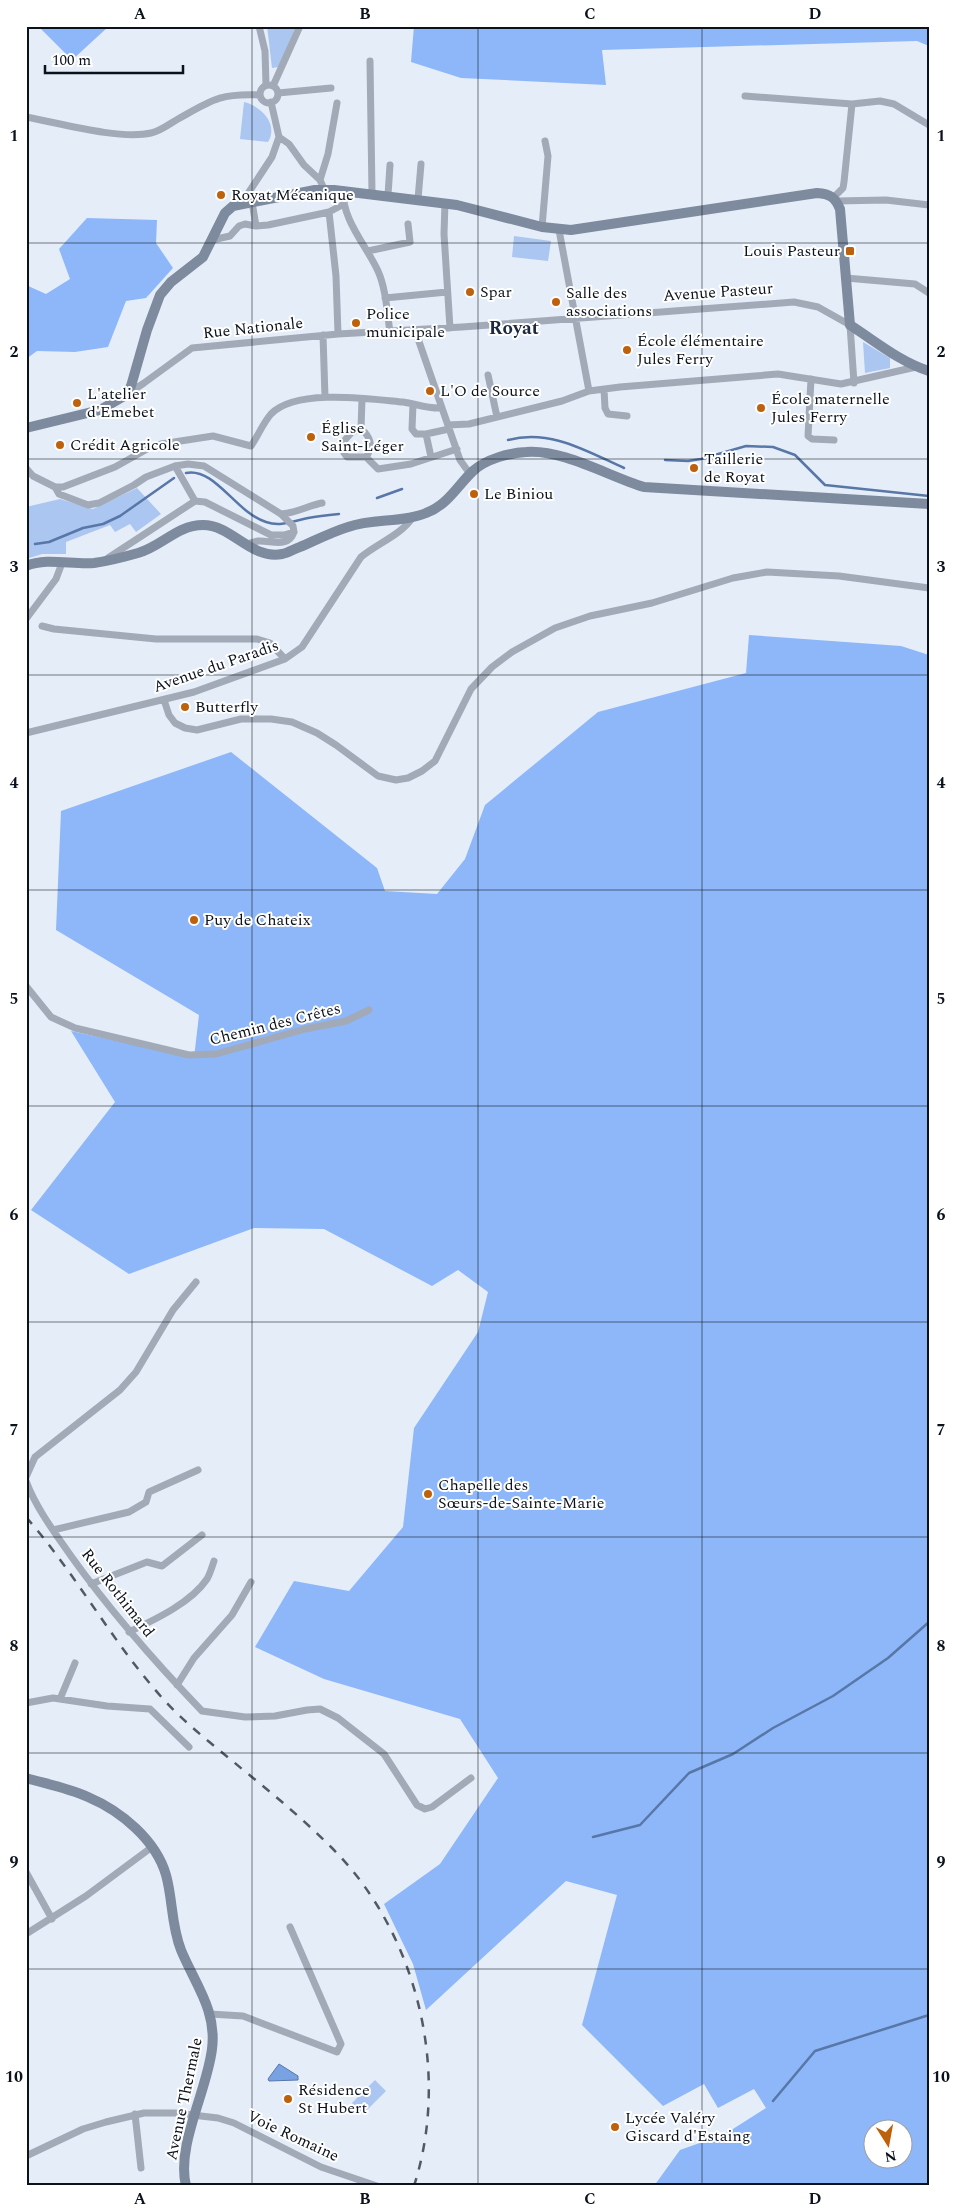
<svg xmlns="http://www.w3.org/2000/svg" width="955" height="2212" font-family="Spectral,serif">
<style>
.green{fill:#abc6f0}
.forest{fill:#8db7f9;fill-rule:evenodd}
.water{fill:#79a2e2;stroke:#5877a7}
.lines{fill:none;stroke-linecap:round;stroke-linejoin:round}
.stream{stroke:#5877a7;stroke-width:2.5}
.street{stroke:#a2aab7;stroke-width:7}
.secondary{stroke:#7e8a9d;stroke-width:10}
.rail{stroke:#525964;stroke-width:2.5;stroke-dasharray:9 9;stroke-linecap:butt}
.grid{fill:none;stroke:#0b121c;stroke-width:1;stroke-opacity:0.55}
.poi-dot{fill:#bd610c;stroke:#fff;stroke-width:2}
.labels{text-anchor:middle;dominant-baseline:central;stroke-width:4;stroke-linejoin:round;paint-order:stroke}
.poi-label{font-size:16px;fill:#0b121c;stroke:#fff;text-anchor:start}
.street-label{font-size:16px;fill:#0b121c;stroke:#fff}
.quarter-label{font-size:19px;font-weight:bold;fill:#1b2a40;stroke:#fff}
.neatline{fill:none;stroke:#0b121c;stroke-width:2}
.grid-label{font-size:16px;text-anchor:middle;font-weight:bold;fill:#0b121c}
</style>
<rect width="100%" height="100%" fill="#e5edf9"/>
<!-- green -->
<path class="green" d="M267,26h29l-17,41 -7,1z
M244,102c17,4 35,22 24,40l-28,-3z
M514,236l37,5 -3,20 -36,-4z
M863,342l27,16v10l-25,5z
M137,488l24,26 -25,18 -6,-8 -15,8 -5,-7 -44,17v12h-24l-16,5v-52l34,-8 33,10z
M375,2080l11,11 -23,23 -11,-11z"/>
<!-- forest -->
<path class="forest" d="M33,26h75v1l-36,33 -31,-31z
M414,26h515v20l-12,-5 -315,9 4,35 -145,-7 -50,-16z
M87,218l70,2 -1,23 17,25 -27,30 -20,3 -18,46 -33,5 -38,-1 -11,8v-74l20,9 24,-15 -11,-30z
M749,635l152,11 28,9v1531h-275l26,-36 45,-16 41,-26 -12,-19 -36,19 -14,-24 -41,22 -81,-81 35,-130 -51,-14 -140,129 -13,-46 -29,-60 56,-40 58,-86 -38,-59 -136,-40 -69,-32 39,-66 55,10 54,-64 11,-99 64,-96 10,-40 -30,-22 -26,16 -108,-57 -70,-1 -125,46 -98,-64 84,-108 -44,-71 123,27 5,-43 -143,-85 5,-119 170,-59 146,116 8,23 52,3 28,-35 20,-54 113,-93 148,-39zM872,2130h30v30h-30z"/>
<!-- water -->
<path class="water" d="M279,2064l19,12v4l-29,1 -1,-2z"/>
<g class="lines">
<!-- stream -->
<path class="stream" d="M508,440c43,-11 78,11 116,28
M665,460l23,1 13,-2 45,-13 27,1 22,8 30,30 104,11
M186,473c29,-6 50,40 80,49 15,5 27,-1 42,-4 10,-2 20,-3 31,-4
M377,498l25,-9
M35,544l14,-2 34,-14 20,-4 17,-8 54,-38
M593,1837l47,-12 49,-52 44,-19 40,-26 60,-32 55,-38 41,-36
M773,2101l42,-50 114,-36"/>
<!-- street -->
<path class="street" d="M259,26l6,25 1,34
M370,61l2,132
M260 94a9 9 0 1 1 18 0a9 9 0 1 1-18 0Z
M273,86l27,-60
M278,93l53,-5
M745,96l107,8 28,-3 14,3 35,21
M26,117c33,6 93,23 125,16 10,-2 18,-9 27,-14 34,-19 42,-26 82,-24
M279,137l10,7 15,21 16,15 4,9
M320,180l8,-26 9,-51
M343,190c-1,30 23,55 35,81 8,18 9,41 12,61
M388,195l2,-30
M834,197l9,-9 1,-6 8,-78
M418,199l3,-35
M837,201l49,-1 43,5
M445,203l-1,31 6,94
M329,212l7,64 2,58
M256,226l-3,-18 -6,-13 25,-38 7,-20 -8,-35
M542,227l6,-71 -3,-15
M559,230l30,161
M212,240l18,-4 9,-10 6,-2 11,2 12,-1 61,-13 15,-8
M368,251l42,-9 -2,-18
M846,278l69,6 14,9
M385,298l62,-6
M415,330l45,130 10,14
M323,335l2,62
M488,375l9,42
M811,379l-3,57 4,3 22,1
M131,386l7,1 6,-4 48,-35 146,-14 124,-7 332,-25 24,5 32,18 4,58
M604,389l1,19 3,6 19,2
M362,399l-1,30c9,7 13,17 5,28
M413,404l-1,25 4,5h10l23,-5
M448,425l21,-1 93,-23 27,-10 31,-4 158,-13 63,10 75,-17
M361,429l-9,3 -8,9v12l3,4h19l12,12 33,-5 46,-15
M426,434l5,23
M175,466l20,35
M26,468l7,8 22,11 4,7 29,11 11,-2 35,-18 12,-8 29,-11 13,-2 16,2 77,48 12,12 1,6
M55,487h8l52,-20 34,-19 12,-4 52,-8 38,10c7,-10 12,-23 20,-32 25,-26 100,-15 132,-12 13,2 26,7 38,6
M281,514c15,-1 26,-8 41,-11
M246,545c3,-2 8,-3 12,-4 13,-1 30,8 36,-9
M108,558l87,-57 10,1 66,33h13l10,-3
M26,619l30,-40 6,-16
M42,626l12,3 102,10h101l13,4 15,16
M164,700l5,15 6,8 10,5 12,2 44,-11h30l21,3 25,11 19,12 42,31 18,4 12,-2 14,-7 13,-10 36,-72 21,-22 20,-15 43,-24 35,-12 62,-13 81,-25 34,-6 72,4 90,12
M26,733l168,-41 91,-33 17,-12 59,-90c17,-14 40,-22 52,-40
M26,986l25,31 24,11 114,27 27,-1 89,-25 41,-8 23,-11
M26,1477l9,-20 85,-67 16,-18 37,-62 23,-28
M26,1481c10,27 29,52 45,75 40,56 84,106 131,155l43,6 30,-1 32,-6 13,-1 18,9 46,36 33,51 8,4 7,-2 39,-29
M53,1530l76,-18 17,-10 3,-10 49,-22
M91,1584l56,-22 15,4 40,-31
M129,1632c25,-12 62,-29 78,-53 3,-5 5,-12 7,-18
M177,1685l17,-27 38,-43 19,-33
M60,1699l15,-36
M26,1703l27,-5 54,8 43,3 39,38
M26,1872l26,47
M26,1934l60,-38 66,-49
M210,2014l33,2 94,36 4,-8 -51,-117
M135,2114l6,54
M26,2156l57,-27 23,-7 38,-9h31l43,5 16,5 87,44 56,19"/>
<!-- secondary -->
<path class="secondary" d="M26,428l74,-18 26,-15 5,-9 16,-56 13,-35 11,-13 32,-25 22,-44 8,-7 82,-16h19l123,15 85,22 29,3 246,-37c13,1 18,4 23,16l10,116c25,16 50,37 79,46
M26,566c21,-9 46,-1 68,-3 14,-2 30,-6 44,-10 23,-6 39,-28 65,-28 29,0 48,35 79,29 6,-1 12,-5 18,-7 16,-7 32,-15 48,-20 25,-9 54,-4 78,-14 22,-8 31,-27 47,-42 13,-12 36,-18 53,-19 37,-3 82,24 118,35l285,17
M26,1778c21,6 42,10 62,19 33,14 68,43 78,78 7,25 5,50 15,75 14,34 36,60 31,99 -5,42 -36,97 -26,137"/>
<!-- rail -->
<path class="rail" d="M26,1517c51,58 87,127 139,184 23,25 51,46 77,68 31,25 61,50 89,78 86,85 120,224 83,339"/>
</g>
<!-- grid -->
<path class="grid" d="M252,26v2160M478,26v2160M702,26v2160M26,243h903M26,459h903M26,675h903M26,890h903M26,1106h903M26,1322h903M26,1537h903M26,1753h903M26,1969h903"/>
<!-- markers -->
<g class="poi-dot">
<circle cx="221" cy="195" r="5"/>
<rect x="845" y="246" width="10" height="10" rx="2.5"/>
<circle cx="470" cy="292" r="5"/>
<circle cx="556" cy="302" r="5"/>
<circle cx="356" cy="323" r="5"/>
<circle cx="627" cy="350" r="5"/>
<circle cx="430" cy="391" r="5"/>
<circle cx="77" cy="403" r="5"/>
<circle cx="761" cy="408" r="5"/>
<circle cx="311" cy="437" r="5"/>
<circle cx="60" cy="445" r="5"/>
<circle cx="694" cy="468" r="5"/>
<circle cx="474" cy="494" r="5"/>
<circle cx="185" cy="707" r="5"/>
<circle cx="194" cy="920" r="5"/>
<circle cx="428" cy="1494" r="5"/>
<circle cx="288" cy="2099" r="5"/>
<circle cx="615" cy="2127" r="5"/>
</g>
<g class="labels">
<!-- poi labels -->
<g class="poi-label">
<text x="231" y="195">Royat Mécanique</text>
<text x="840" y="251" text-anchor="end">Louis Pasteur</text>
<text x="480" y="292">Spar</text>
<text x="566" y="293">Salle des<tspan x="566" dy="18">associations</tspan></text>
<text x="366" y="314">Police<tspan x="366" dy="18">municipale</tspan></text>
<text x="637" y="341">École élémentaire<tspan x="637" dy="18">Jules Ferry</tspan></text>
<text x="440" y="391">L'O de Source</text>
<text x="87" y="394">L'atelier<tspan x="87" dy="18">d'Emebet</tspan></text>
<text x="771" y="399">École maternelle<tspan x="771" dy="18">Jules Ferry</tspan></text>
<text x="321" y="428">Église<tspan x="321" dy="18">Saint-Léger</tspan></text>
<text x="70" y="445">Crédit Agricole</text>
<text x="704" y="459">Taillerie<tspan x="704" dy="18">de Royat</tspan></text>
<text x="484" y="494">Le Biniou</text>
<text x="195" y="707">Butterfly</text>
<text x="204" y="920">Puy de Chateix</text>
<text x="438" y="1485">Chapelle des<tspan x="438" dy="18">Sœurs-de-Sainte-Marie</tspan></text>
<text x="298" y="2090">Résidence<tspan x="298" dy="18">St Hubert</tspan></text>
<text x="625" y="2118">Lycée Valéry<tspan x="625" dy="18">Giscard d'Estaing</tspan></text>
</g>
<!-- street labels -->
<g class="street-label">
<text transform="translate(718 292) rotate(-4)">Avenue Pasteur</text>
<text transform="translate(253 328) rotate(-6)">Rue Nationale</text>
<text transform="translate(216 666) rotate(-19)">Avenue du Paradis</text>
<text transform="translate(275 1024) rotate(-14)">Chemin des Crêtes</text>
<text transform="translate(118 1593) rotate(52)">Rue Rothimard</text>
<text transform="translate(184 2099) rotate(-78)">Avenue Thermale</text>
<text transform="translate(293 2136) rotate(25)">Voie Romaine</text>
</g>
<!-- quarter labels -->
<g class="quarter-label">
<text x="514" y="328">Royat</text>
</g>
</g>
<!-- border -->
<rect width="955" height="2212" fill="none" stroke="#ffffff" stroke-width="55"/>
<!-- north arrow -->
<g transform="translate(888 2144) rotate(169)"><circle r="24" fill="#ffffff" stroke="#9da0a4"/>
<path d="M0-4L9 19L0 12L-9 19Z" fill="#bd610c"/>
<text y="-8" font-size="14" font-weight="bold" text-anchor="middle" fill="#0b121c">N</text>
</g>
<!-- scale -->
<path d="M45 65v8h138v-8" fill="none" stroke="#0b121c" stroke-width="2.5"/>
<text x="52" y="65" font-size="15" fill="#0b121c" stroke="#ffffff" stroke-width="4" paint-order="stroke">100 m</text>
<rect x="28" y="28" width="900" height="2156" class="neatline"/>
<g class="grid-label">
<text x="140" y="19">A</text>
<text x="365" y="19">B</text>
<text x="590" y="19">C</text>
<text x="815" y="19">D</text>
<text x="14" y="141">1</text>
<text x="941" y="141">1</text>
<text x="14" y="357">2</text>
<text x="941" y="357">2</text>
<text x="14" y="572">3</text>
<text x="941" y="572">3</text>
<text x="14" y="788">4</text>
<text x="941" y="788">4</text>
<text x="14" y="1004">5</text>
<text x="941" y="1004">5</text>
<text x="14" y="1220">6</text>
<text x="941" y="1220">6</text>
<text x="14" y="1435">7</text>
<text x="941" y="1435">7</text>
<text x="14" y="1651">8</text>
<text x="941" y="1651">8</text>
<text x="14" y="1867">9</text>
<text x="941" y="1867">9</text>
<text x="14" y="2082">10</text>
<text x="941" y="2082">10</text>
<text x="140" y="2204">A</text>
<text x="365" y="2204">B</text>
<text x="590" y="2204">C</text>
<text x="815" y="2204">D</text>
</g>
</svg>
